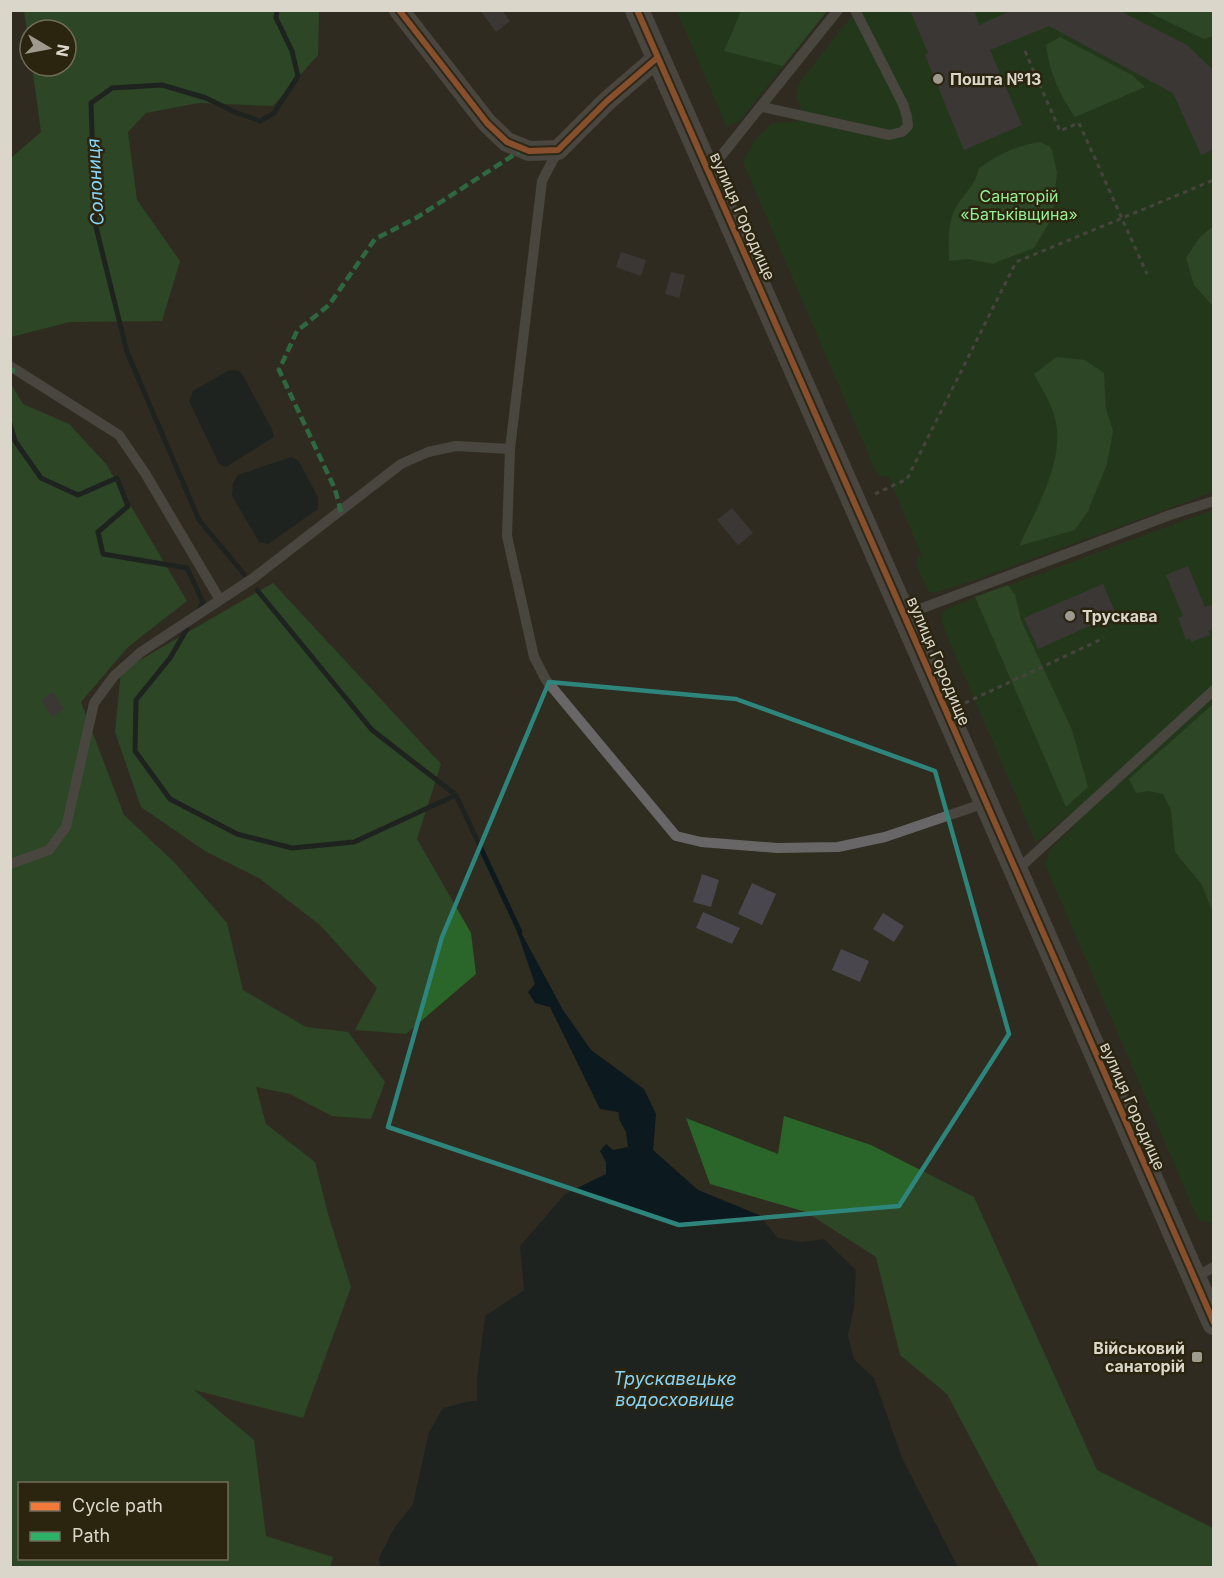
<svg xmlns="http://www.w3.org/2000/svg" width="1224" height="1578" font-family="Inter,sans-serif">
<style>
.green{fill:#144716}
.forest{fill:#2a662a;fill-rule:evenodd}
.water{fill:#0c191e}
.lines{fill:none;stroke-linecap:round;stroke-linejoin:round}
.stream{stroke:#0c191e;stroke-width:5}
.building{fill:#4a464e}
.path{stroke:#656361;stroke-width:3;stroke-dasharray:4.5 4.5;stroke-linecap:butt}
.service{stroke:#686666;stroke-width:10}
.minor{stroke:#686666;stroke-width:20}
.tertiary{stroke:#686666;stroke-width:24}
.quiet{stroke:#2db169;stroke-width:4.5;stroke-dasharray:9 4.5;stroke-linecap:butt}
.cycleway-casing{stroke:#2b2510;stroke-width:10}
.cycleway{stroke:#f17a3a;stroke-width:6}
.marked{fill:none;stroke:#2d857c;stroke-width:4.5;stroke-linejoin:round}
.poi-dot{fill:#9e9b8e;stroke:#2b2510;stroke-width:2}
.labels{text-anchor:middle;dominant-baseline:central;stroke-width:5;stroke-linejoin:round;paint-order:stroke}
.poi-label{font-size:16px;font-weight:bold;fill:#dad7ca;stroke:#2b2510;text-anchor:start}
.park-label{font-size:16px;fill:#93f093;stroke:#2b2510}
.street-label{font-size:16px;fill:#dad7ca;stroke:#2b2510}
.water-label{font-size:18px;font-style:italic;fill:#87d4f9;stroke:#2b2510}
</style>
<rect width="100%" height="100%" fill="#2f2c20"/>
<!-- green -->
<path class="green" d="M677,11h150l-88,110 -12,6z
M856,11h357v481l-244,90 -36,11 -5,-2 -11,-25 1,-8 4,-2 -33,-79 -11,-2 -4,-8 -131,-305 12,-22 17,-17 25,-1 4,-16 -4,-7v-13z
M1213,510v713l-14,-2 -154,-357 5,-14 24,-23 -5,-12 -33,27 -95,-221 1,-8 4,-4z"/>
<!-- forest -->
<path class="forest" d="M24,11h295l-1,44 -45,51 -74,-3 -53,10 -18,19 9,68 43,61 -18,60 -92,1 -59,15v-179l30,-26 -9,-66h34v-36h-36v22z
M741,11v-1l86,1 -44,55 -59,-15z
M1146,11h67v25l-9,3z
M1060,37l72,38 13,12 -70,30c-15,-21 -26,-46 -29,-72z
M1040,142l9,4 3,4 5,23 -5,45 -18,30 -35,13 -5,3 -26,-5 -19,2c0,-16 -2,-37 6,-52 8,-15 21,-24 24,-41 20,-14 37,-22 61,-26z
M1213,226v80l-19,-21 -8,-27 14,-21z
M1057,357l28,3 19,13 2,36 7,22 -6,33 -19,47 -13,19 -56,16c18,-38 50,-93 34,-134 -4,-13 -13,-26 -19,-38z
M10,382l13,22 46,20 37,40 81,137 -59,46 -47,55 43,113 52,49 51,59 16,67 63,37 42,5 37,50 -14,37 -39,-3 -42,-22 -34,-7 10,37 49,38 13,52 23,73 -48,131 -109,-28 60,50 12,96 67,21 -3,10h-319zM20,1484h206v74h-206z
M273,583l168,181 -24,75 54,94 5,41 -70,60 -51,-4 22,-42 -57,-63 -61,-47 -54,-27 -64,-44 -26,-75 6,-61z
M1008,585l7,10 6,25 51,110 16,57 -22,20 -91,-210z
M1213,704v209l-11,-28 -27,-33 -4,-42 -8,-16 -14,-3 -13,2 -7,-14z
M784,1116l87,29 103,52 123,273 116,58v39h-174l-92,-173 -47,-39 -24,-98 -70,-45 -96,-28 -24,-66 92,36z"/>
<!-- water -->
<path class="water" d="M235,370l6,2 31,57 2,8 -48,30 -7,-3 -30,-63 4,-10 34,-20z
M291,457l7,3 20,37v12l-50,35 -9,-2 -27,-46 1,-13 5,-8z
M518,927l45,83 28,40 53,39 12,25 -3,36 45,40 61,25 19,23 23,4 23,-3 32,31 -2,38 -6,27 6,24 20,19 28,80 56,109h-578l-1,-9 14,-28 20,-26 16,-72 14,-24 27,-7h7v-23l8,-62 39,-26 -4,-44 45,-52 41,-20v-12l-6,-11 6,-7 7,6 15,-3 -2,-15 -6,-11 -2,-9 -18,-3 -50,-102 -15,-4 -7,-11 7,-8 -18,-53z"/>
<g class="lines">
<!-- stream -->
<path class="stream" d="M10,424l5,17 26,37 37,17 39,-17 11,28 -30,26 5,22 84,14 16,34 -5,10
M244,574l-45,-54 -72,-168 -32,-129 -4,-120 21,-15 50,-3 44,13 31,15 23,8 14,-8 24,-37 -6,-25 -16,-33 1,-8
M257,590l115,140 84,65 64,137
M187,629l-17,29 -34,42 -1,51 35,48 67,35 55,14 62,-6 102,-47"/>
</g>
<!-- building -->
<path class="building" d="M480,10h22l8,11 -14,11z
M910,10h64l5,15 34,-15h105l69,35 27,26v78l-13,6 -28,-62 -124,-67 -59,24 32,75 -58,25 -39,-95 3,-2z
M621,252l25,8 -5,16 -25,-9z
M671,272l14,3 -6,23 -14,-4z
M732,508l21,25 -15,12 -21,-25z
M1188,566l17,41 9,-3v25l-6,2 2,4 -19,7 -1,-4 -4,2 -8,-22 5,-2 -17,-41z
M1103,584l13,30 -78,35 -14,-31z
M53,692l11,17 -12,8 -11,-17z
M702,874l17,6 -8,27 -18,-5z
M752,883l24,11 -14,31 -24,-11z
M703,912l37,16 -8,16 -36,-16z
M883,913l21,13 -10,16 -21,-13z
M841,949l28,12 -9,21 -28,-12z"/>
<g class="lines">
<!-- path -->
<path class="path" d="M1025,51l35,80 19,-8 68,151
M875,494l32,-15 109,-217 198,-82
M965,703l139,-65"/>
<!-- service -->
<path class="service" d="M762,107l127,28 13,-3 6,-6 -1,-9 -4,-13 -48,-94
M558,150l-16,31 -32,268 -3,87 27,121 12,23 130,156 25,6 76,6 61,-1 47,-10 100,-34
M709,171l129,-161
M10,366l109,69 26,38 75,127
M904,615l266,-100 44,-14
M10,864l39,-14 17,-23 28,-124 20,-27 27,-24 111,-73 149,-115 27,-12 28,-6 54,3
M1017,870l197,-180
M1194,1278l20,-11"/>
<!-- minor -->
<path class="minor" d="M399,10l88,113 20,19 22,9 29,-1 49,-49 50,-43"/>
<!-- tertiary -->
<path class="tertiary" d="M637,10l267,605 310,708"/>
<!-- quiet -->
<path class="quiet" d="M10,371l5,-1
M341,512l-6,-23 -56,-119 18,-39 32,-26 46,-66 41,-21 107,-69"/>
<defs>
<path id="cycleway" d="M399,10l88,113 20,19 22,9 29,-1 49,-49 50,-43
M637,10l267,605 310,708"/>
</defs>
<!-- cycleway casing -->
<use href="#cycleway" class="cycleway-casing"/>
<!-- cycleway -->
<use href="#cycleway" class="cycleway"/>
</g>
<!-- marked area -->
<path d="M0 0H1224V1578H0ZM549,682l187,17 199,72 74,263 -110,172 -220,19 -291,-98 54,-190z" fill="#2f2c20" fill-opacity=".55" fill-rule="evenodd"/>
<path class="marked" d="M549,682l187,17 199,72 74,263 -110,172 -220,19 -291,-98 54,-190z"/>
<!-- markers -->
<g class="poi-dot">
<circle cx="938" cy="79" r="6"/>
<circle cx="1070" cy="616" r="6"/>
<rect x="1191" y="1351" width="12" height="12" rx="3"/>
</g>
<g class="labels">
<!-- poi labels -->
<g class="poi-label">
<text x="950" y="79">Пошта №13</text>
<text x="1082" y="616">Трускава</text>
<text x="1185" y="1348" text-anchor="end">Військовий<tspan x="1185" dy="18">санаторій</tspan></text>
</g>
<!-- park labels -->
<g class="park-label">
<text x="1019" y="196">Санаторій<tspan x="1019" dy="18">«Батьківщина»</tspan></text>
</g>
<!-- street labels -->
<g class="street-label">
<text transform="translate(743 216) rotate(66)">вулиця Городище</text>
<text transform="translate(939 661) rotate(67)">вулиця Городище</text>
<text transform="translate(1133 1106) rotate(66)">вулиця Городище</text>
</g>
<!-- water labels -->
<g class="water-label">
<text transform="translate(95 182) rotate(-93)">Солониця</text>
<text x="675" y="1378">Трускавецьке<tspan x="675" dy="21">водосховище</tspan></text>
</g>
</g>
<!-- border -->
<rect width="1224" height="1578" fill="none" stroke="#dad7ca" stroke-width="24"/>
<!-- legend -->
<rect x="18" y="1482" width="210" height="78" fill="#2b2510" stroke="#716c5a" stroke-width="1.5"/>
<rect x="30" y="1502" width="30" height="9" fill="#f17a3a" stroke="#716c5a" stroke-width="1.5"/>
<text x="72" y="1512" font-size="18" fill="#dad7ca">Cycle path</text>
<rect x="30" y="1532" width="30" height="9" fill="#2db169" stroke="#716c5a" stroke-width="1.5"/>
<text x="72" y="1542" font-size="18" fill="#dad7ca">Path</text>
<!-- north arrow -->
<g transform="translate(48 48) rotate(100)"><circle r="28" fill="#2b2510" stroke="#716c5a" stroke-width="1.5"/>
<path d="M0-4.5L10 22L0 15L-10 22Z" fill="#9e9b8e"/>
<text y="-9" font-size="16" font-weight="bold" text-anchor="middle" fill="#dad7ca">N</text>
</g>
</svg>
